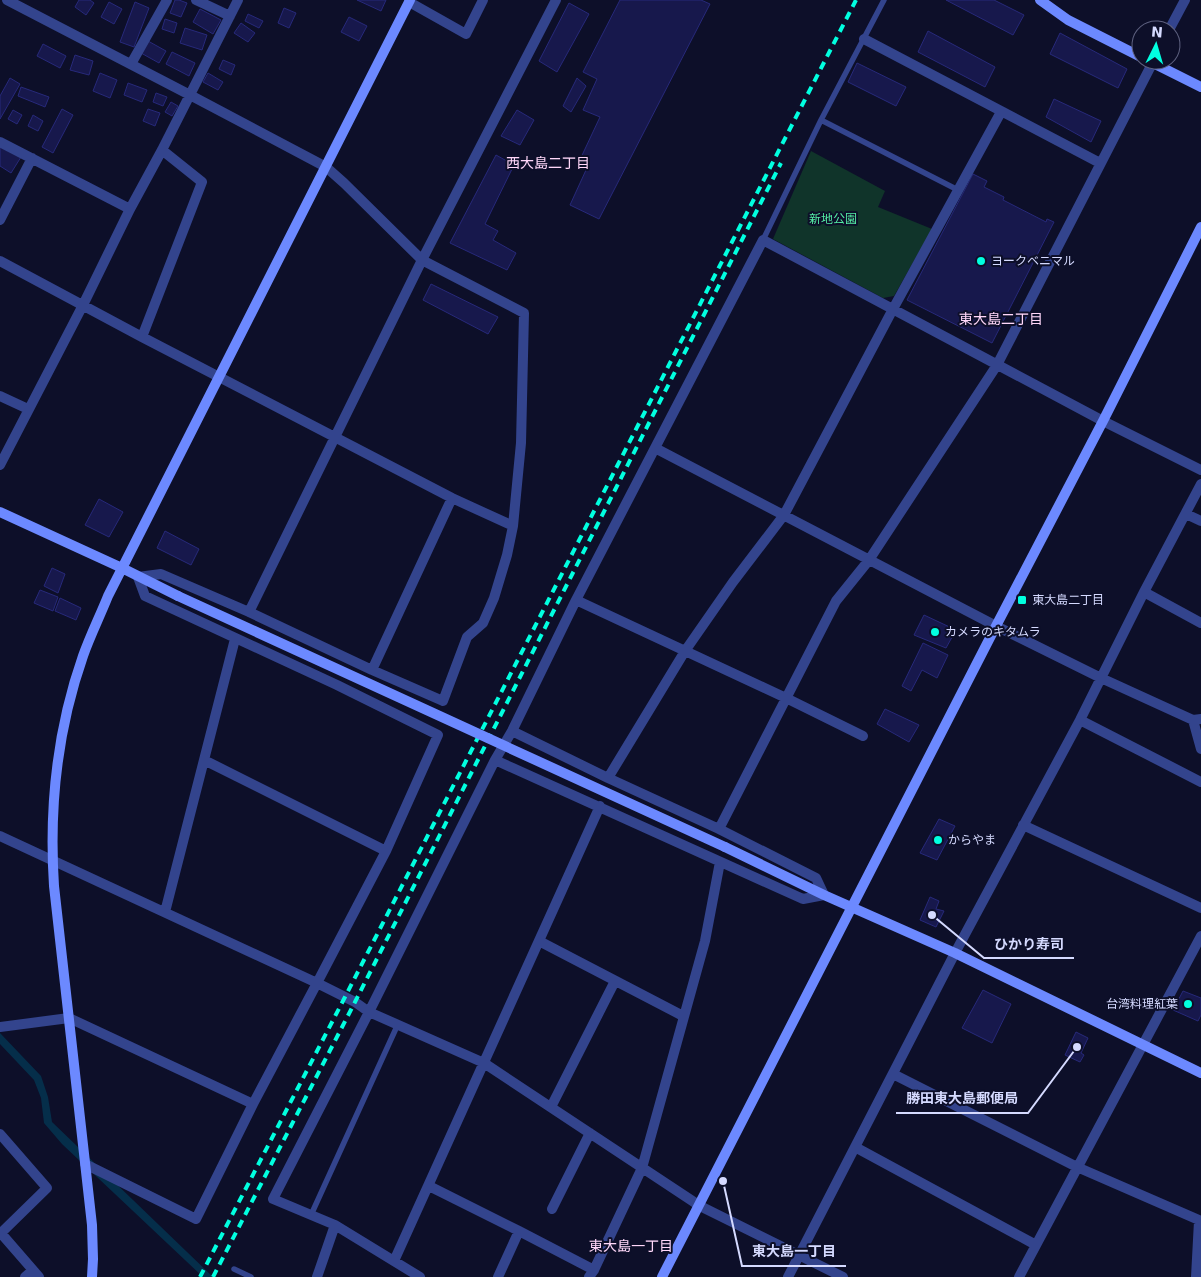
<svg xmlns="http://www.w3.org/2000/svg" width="1201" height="1277" font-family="'DejaVu Sans','Noto Sans JP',sans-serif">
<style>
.green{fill:#10342a}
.water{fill:#052e4a}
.building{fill:#17184c;stroke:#27297a}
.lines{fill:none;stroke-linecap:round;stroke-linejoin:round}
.lane{stroke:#33448d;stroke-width:5.5}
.street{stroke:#33448d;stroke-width:10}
.secondary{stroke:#6c89ff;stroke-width:10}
.rail{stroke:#01ffe0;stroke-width:4;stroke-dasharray:8 6;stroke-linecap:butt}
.secondary-bridge{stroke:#6c89ff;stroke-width:10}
.poi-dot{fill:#01ffe0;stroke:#0d0f29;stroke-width:2}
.labels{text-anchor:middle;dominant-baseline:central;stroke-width:4;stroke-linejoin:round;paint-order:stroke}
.park-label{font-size:12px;fill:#54eca4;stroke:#0d0f29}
.poi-label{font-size:12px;fill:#d5daff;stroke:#0d0f29;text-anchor:start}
.neighbourhood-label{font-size:14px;fill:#ffd7f9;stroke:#0d0f29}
.leader{fill:none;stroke:#d5daff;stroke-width:2}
.callout-dot{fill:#d5daff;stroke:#0d0f29;stroke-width:2}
.callout-label{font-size:14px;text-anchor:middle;font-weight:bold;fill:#d5daff;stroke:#0d0f29;stroke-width:4;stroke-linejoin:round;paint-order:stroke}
</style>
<rect width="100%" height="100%" fill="#0d0f29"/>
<!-- green -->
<path class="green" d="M811,151l74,40 -7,16 54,22 -38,67 -11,2 -110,-59z"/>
<!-- water -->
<path class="water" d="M0,1033l41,43 7,21 4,25 161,155h-10l-141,-133 -18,-21 -3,-25 -7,-18 -34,-36z"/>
<!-- building -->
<path class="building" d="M79,0h11l4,3 -8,12 -11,-8z
M175,0h4l8,3 -6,14 -11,-4z
M357,0h29l-5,11z
M620,0h81l9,4 -111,215 -29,-14 16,-35 -9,-4 23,-49 -17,-7 14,-31 -14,-7z
M946,0h48l30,15 -11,20z
M109,2l13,7 -8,15 -13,-7z
M135,2l14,6 -15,39 -14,-5z
M569,3l20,11 -32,58 -18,-11z
M284,8l12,5 -7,15 -11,-5z
M200,9l21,11 -8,14 -20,-12z
M248,14l15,7 -4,7 -14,-7z
M349,17l18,9 -8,15 -18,-9z
M165,19l12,4 -3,10 -12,-4z
M241,23l14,10 -7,9 -14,-9z
M185,28l22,7 -5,15 -22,-7z
M928,31l67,36 -10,20 -67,-35z
M1060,33l67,36 -9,19 -68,-34z
M148,41l18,10 -7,12 -18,-10z
M43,44l23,12 -6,12 -23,-12z
M172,52l23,11 -6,13 -23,-12z
M75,55l18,6 -4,14 -19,-5z
M223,60l12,5 -4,10 -12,-6z
M857,63l49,24 -10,19 -48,-24z
M100,73l17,7 -7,18 -17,-7z
M208,73l15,9 -5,8 -15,-8z
M10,78l10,6 -20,35v-23z
M577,78l9,8 -15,26 -8,-6z
M128,83l19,7 -5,12 -18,-7z
M21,87l28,10 -4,10 -27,-11z
M156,93l11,4 -4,9 -10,-4z
M1054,99l47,22 -10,21 -45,-25z
M171,102l7,4 -6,10 -7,-4z
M62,109l11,6 -20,38 -11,-6z
M148,109l12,4 -5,13 -12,-5z
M13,110l9,5 -5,9 -9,-5z
M517,110l17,10 -14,25 -19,-9z
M33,115l10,6 -5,10 -10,-5z
M0,145l21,12 -10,16 -11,-7z
M496,155l18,10 -29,59 13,7 -5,9 23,13 -9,17 -57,-27z
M973,174l14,7 -3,6 20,10 -1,3 43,22 1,-3 7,3 -62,121 -85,-43z
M431,284l67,33 -10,17 -65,-34z
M99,499l24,13 -14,25 -24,-12z
M165,531l34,18 -8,16 -34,-17z
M52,568l13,6 -7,19 -14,-7z
M40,590l18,7 -5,14 -19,-8z
M60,598l21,10 -5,12 -21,-9z
M924,615l32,15 -10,18 -32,-13z
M923,643l25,12 -11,23 -15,-8 -11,21 -9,-5z
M885,709l34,16 -10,17 -32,-18z
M939,819l16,7 -18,34 -17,-7z
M930,897l9,4 -3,8 8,2 -8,16 -16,-7z
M983,990l28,14 -19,39 -30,-15z
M1183,991l18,7v17l-3,6 -25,-11z
M1076,1032l12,6 -7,15 3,2 -4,7 -15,-7z"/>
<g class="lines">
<!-- lane -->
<path class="lane" d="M821,120l137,70
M763,240l58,-120 63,-120
M311,1215l87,-191
M234,1269l17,8"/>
<!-- street -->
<path class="street" d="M7,0l183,95 136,72 18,16 78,77 102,53 -3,130 -8,83 -6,29 -13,43 -11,25 -16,14 -24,64 -71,-31 -123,-58 -88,-38 -23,3 7,19 192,89 101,50 -52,116 -69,132 -64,121 -57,115 -111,-55
M196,0l34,16
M409,2l57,32 17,-34
M1169,30l16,-30
M864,39l236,124
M131,64l36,-64
M0,142l130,67
M0,220l32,-62
M0,261l142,76 310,161 61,28
M142,337l60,-155 -40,-32
M0,396l28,13
M655,448l341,178 105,52 92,42 8,-1
M0,465l83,-160 47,-96 32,-59 76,-150
M1186,514l15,7
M1144,592l57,31
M576,600l210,98 77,38
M249,612l173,-352 134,-260
M372,670l80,-172
M1080,720l121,62
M1193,720l8,29
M204,760l182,91
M495,760l308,139 21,-4 -8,-17 -97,-49 -111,-51 -96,-47
M608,778l77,-127 48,-69 51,-67 109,-206 108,-197
M1023,825l178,83
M719,829l117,-228 33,-41 128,-195 157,-305
M0,836l317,147 38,19 14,10 115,51 216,143 143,71
M165,912l70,-273
M539,941l144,75
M0,1027l69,-9 184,86
M893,1074l184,93 124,54
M551,1107l64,-126
M0,1134l47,54 -46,45
M855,1147l181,98
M429,1186l90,45 75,39
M552,1209l38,-76
M0,1232l39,45
M394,1261l206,-455
M25,1277l8,-7
M317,1277l18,-52
M420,1277l-85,-52 -62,-26 96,-187 126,-252 17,-29 64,-131 187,-360 340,181 98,49
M498,1277l21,-46
M589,1277l5,-7 48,-102 63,-227 15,-79
M788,1277l167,-324 125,-233 64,-128 57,-108
M1019,1277l182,-341
M1196,1277l3,-56"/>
<!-- secondary -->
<path class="secondary" d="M1040,0l28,20 73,37
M1147,60l54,27
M0,512l122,56 56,28
M725,847l99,48 131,58 246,120
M92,1277l1,-18 -1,-34 -38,-339c-5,-77 3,-156 29,-230 7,-20 17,-40 25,-60l302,-596
M662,1277l334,-651 107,-205 98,-194"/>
<!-- rail -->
<path class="rail" d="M200,1277l145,-280 511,-997
M213,1277l142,-275 426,-839"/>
<!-- secondary-bridge -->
<path class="secondary-bridge" d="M178,596l547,251"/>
</g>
<!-- markers -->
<g class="poi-dot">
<circle cx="981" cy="261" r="5"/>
<rect x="1017" y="595" width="10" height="10" rx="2.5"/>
<circle cx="935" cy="632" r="5"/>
<circle cx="938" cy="840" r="5"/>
<circle cx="1188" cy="1004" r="5"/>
</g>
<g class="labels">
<!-- park labels -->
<g class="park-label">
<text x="833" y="219">新地公園</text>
</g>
<!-- poi labels -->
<g class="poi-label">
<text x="991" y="261">ヨークベニマル</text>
<text x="1032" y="600">東大島二丁目</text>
<text x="945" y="632">カメラのキタムラ</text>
<text x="948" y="840">からやま</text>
<text x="1178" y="1004" text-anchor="end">台湾料理紅葉</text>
</g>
<!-- neighbourhood labels -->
<g class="neighbourhood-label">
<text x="548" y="163">西大島二丁目</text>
<text x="1001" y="319">東大島二丁目</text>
<text x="631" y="1246">東大島一丁目</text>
</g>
</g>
<!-- callouts -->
<path class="leader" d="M932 915L984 958H1074M1077 1047L1028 1113H896M723 1181L742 1266H846"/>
<g class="callout-dot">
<circle cx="932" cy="915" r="5"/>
<circle cx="1077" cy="1047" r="5"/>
<circle cx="723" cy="1181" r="5"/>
</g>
<g class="callout-label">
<text x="1029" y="949">ひかり寿司</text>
<text x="962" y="1103">勝田東大島郵便局</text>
<text x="794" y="1256">東大島一丁目</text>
</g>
<!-- north arrow -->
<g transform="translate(1156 45) rotate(5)"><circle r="24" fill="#0d0f29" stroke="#5d607f"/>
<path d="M0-4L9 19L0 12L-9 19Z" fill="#01ffe0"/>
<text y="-8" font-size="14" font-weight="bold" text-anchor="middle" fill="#d5daff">N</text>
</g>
</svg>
